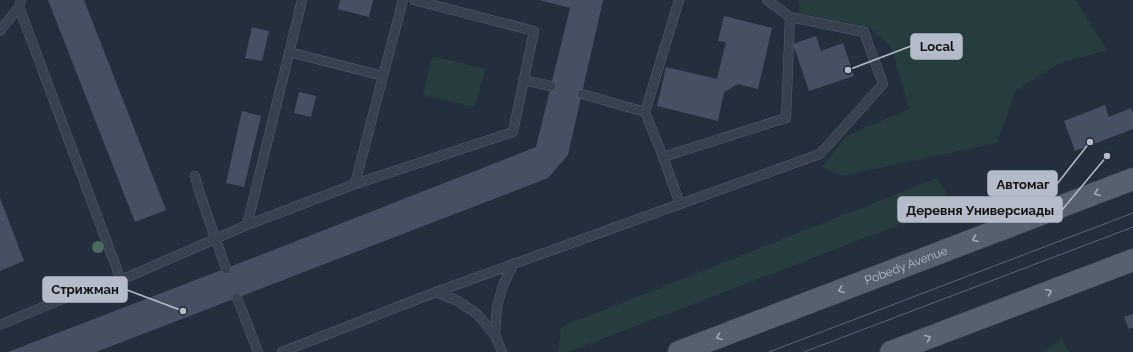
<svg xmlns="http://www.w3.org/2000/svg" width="1133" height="352" font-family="Raleway,sans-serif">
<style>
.green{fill:#263c3f}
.building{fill:#455162}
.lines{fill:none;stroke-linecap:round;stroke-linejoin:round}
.service-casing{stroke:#565f6c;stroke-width:10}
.primary-casing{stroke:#414a57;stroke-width:23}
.service{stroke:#38414e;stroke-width:9}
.primary{stroke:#56606e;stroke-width:22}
.tram{stroke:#5a6575;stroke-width:1}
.tree{fill:#4b6a5d}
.oneway{stroke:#a1aab7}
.labels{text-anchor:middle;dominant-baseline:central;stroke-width:3.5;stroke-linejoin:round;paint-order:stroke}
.street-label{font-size:12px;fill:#b4bcc9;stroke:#1d2633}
.leader{fill:none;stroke:#b4bcc9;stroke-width:1.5}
.callout-dot{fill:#b4bcc9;stroke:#1d2633;stroke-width:1.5}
.callout{fill:#b4bcc9;stroke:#b4bcc9;stroke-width:1.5}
.callout-label{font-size:13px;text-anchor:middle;font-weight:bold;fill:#111}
</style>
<rect width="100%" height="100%" fill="#242f3e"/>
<!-- green -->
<path class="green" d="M798,0h273l5,1 31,49 -47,13 -44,27 -19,53 -155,33 -21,-8 26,-32 62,-27 -18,-63 -21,-18 -70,-15z
M432,56l53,13 -10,38 -52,-12z
M937,178l16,26 -385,148h-10l3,-25z
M1062,338l7,14h-25z"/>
<!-- building -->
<path class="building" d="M48,0h36l82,210 -31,12z
M340,0h33l-4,17 -31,-8z
M539,0h64l-35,155 -20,23 -452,174h-88l250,-96 278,-109 34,-139z
M724,16l48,12 -14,61 -20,-5 -14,8 -6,29 -61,-15 9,-39 51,12 9,-37 -8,-1z
M252,27l17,4 -7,30 -17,-3z
M816,36l5,15 22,-8 11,33 -45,15 -16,-47z
M299,92l17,4 -5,21 -17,-4z
M1105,105l4,12 22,-9 2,5v16l-58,22 -11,-30z
M242,111l19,5 -17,71 -18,-4z
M0,198l24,63 -24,10z
M1133,314v13l-4,2 -5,-12z"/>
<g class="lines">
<defs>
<path id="service" d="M679,0l-34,112 18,45 123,-39 4,-101 -23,-17
M19,7l102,273
M0,31l19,-24 2,-7
M289,52l94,24 -28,108
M383,76l20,-76
M523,80l28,6
M582,94l63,18
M195,176l4,15 27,78
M680,204l140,-50 63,-70 -19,-52 -74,-15
M247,225l55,-225
M436,292l22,9 19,13 18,21 2,-28 6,-22 11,-22
M237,298l21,54
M0,325l77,-32 44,-13 126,-55 108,-41 158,-52 21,-101 -120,-31
M495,335l7,17
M282,352l154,-60 244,-88 -17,-47"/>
<g id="primary">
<path id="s1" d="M679,352l454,-173"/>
<path d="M891,352l242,-92"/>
</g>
</defs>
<!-- service casing -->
<use href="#service" class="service-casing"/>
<!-- primary casing -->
<use href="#primary" class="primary-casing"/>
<!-- service -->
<use href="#service" class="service"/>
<!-- primary -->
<use href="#primary" class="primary"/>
<!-- tram -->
<path class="tram" d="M769,352l364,-139
M804,352l329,-125"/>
</g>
<!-- trees -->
<circle class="tree" cx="98" cy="247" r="6"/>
<!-- one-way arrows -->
<defs><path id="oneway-chevron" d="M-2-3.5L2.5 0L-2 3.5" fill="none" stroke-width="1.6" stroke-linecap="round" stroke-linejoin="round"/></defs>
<g class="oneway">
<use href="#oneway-chevron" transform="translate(1097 193) rotate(159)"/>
<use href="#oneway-chevron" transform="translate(975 239) rotate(159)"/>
<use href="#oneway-chevron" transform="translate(841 290) rotate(159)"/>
<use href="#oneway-chevron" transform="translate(1049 292) rotate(-21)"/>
<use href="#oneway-chevron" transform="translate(719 337) rotate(159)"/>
<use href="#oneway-chevron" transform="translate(928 338) rotate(-21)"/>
</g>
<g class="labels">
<!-- street labels -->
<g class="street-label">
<text stroke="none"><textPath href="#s1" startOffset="243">Pobedy Avenue</textPath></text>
</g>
</g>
<!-- callouts -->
<path class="leader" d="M848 70L911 46M1090 142L1057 184M1107 156L1062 210M183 311L127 290"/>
<g class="callout-dot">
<circle cx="848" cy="70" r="4"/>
<circle cx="1090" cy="142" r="4"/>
<circle cx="1107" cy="156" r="4"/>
<circle cx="183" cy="311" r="4"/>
</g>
<g class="callout">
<rect x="911" y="34" width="51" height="25" rx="4"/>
<rect x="988" y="171" width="69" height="25" rx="4"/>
<rect x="898" y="197" width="164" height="25" rx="4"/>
<rect x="43" y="277" width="84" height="25" rx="4"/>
</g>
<g class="callout-label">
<text x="937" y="51">Local</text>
<text x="1023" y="189">Автомаг</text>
<text x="980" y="215">Деревня Универсиады</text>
<text x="85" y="294">Стрижман</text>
</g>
</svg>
